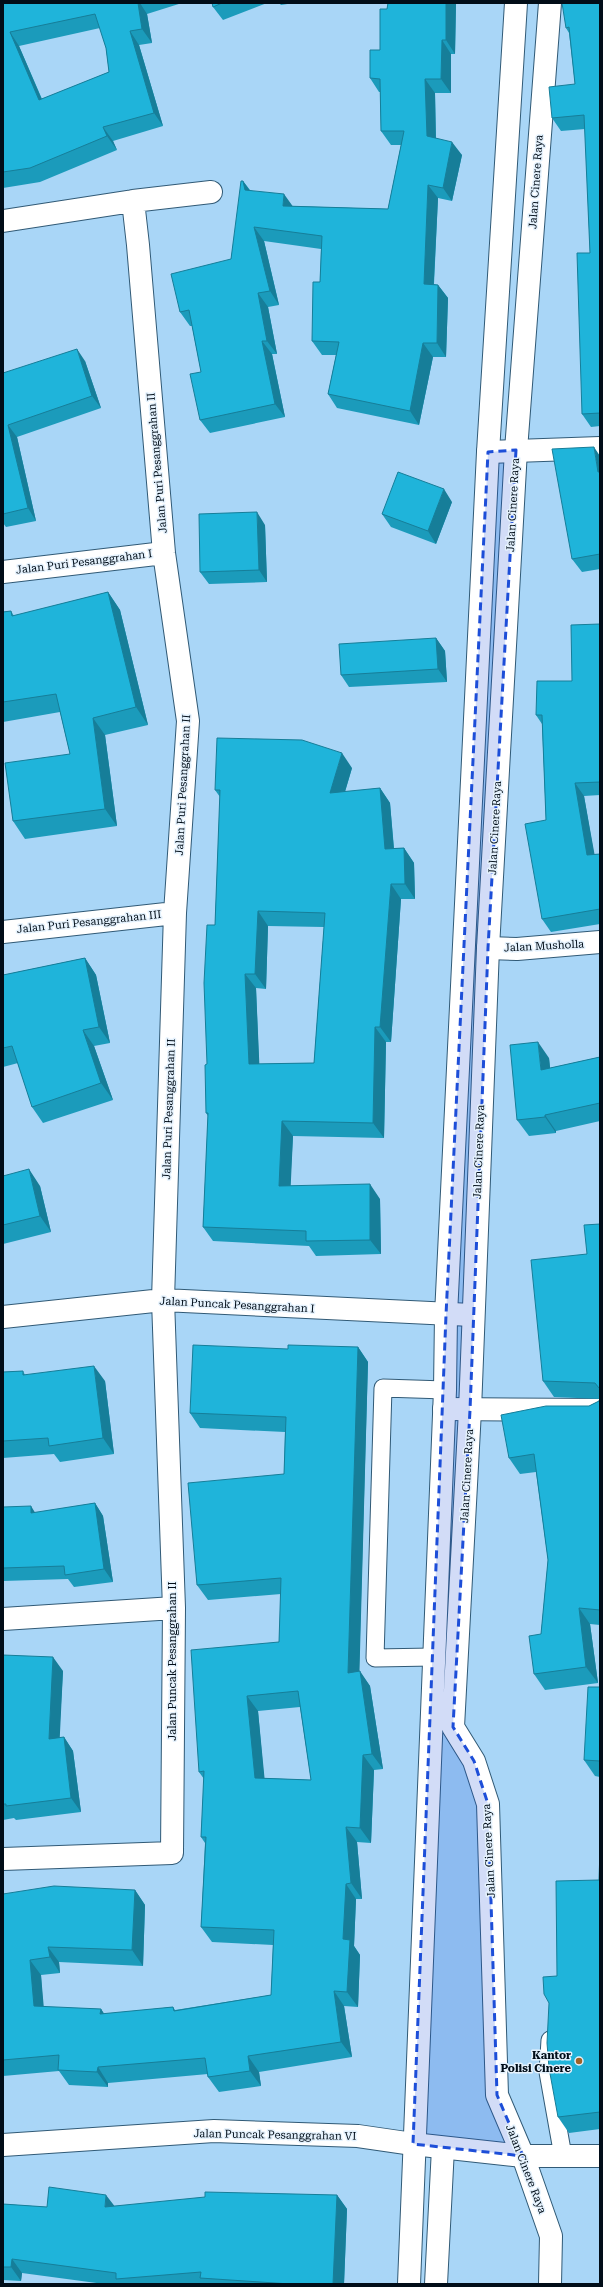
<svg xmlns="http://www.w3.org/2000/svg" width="603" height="2287" font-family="'Roboto Serif',serif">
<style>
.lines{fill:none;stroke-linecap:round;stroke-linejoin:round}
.service-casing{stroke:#315a76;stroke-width:19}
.minor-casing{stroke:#315a76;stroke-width:24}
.secondary-casing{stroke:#315a76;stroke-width:24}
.service{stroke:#fff;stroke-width:17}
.minor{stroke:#fff;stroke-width:22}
.secondary{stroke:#fff;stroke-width:22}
.wall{fill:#1b9bbb;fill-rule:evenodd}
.shaded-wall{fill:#167e99}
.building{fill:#1fb4da;stroke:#167e99;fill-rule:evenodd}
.marked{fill:#1d4ed8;fill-opacity:0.2;stroke:#1d4ed8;stroke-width:3;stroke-dasharray:8 5;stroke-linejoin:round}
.poi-dot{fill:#a06227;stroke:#e5f2fd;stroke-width:1.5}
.labels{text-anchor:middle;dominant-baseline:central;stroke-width:3;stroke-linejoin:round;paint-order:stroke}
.street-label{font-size:11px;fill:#010d18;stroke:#e5f2fd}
.poi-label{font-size:11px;font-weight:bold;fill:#010d18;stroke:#e5f2fd;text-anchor:end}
</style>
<rect width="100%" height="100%" fill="#a9d6f7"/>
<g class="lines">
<defs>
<path id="service" d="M433,1657l-58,1 8,-270 62,2
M550,2040l-2,32 15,84"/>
<path id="minor" d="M3,221l130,-20 78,-9
M488,452l112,-4
M3,572l161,-19
M3,932l172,-19
M488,948l29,1 83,-7
M3,1317l160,-17 309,15
M444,1409l156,1
M3,1619l171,-11
M3,1859l169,-6 2,-245 -11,-308 12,-387 13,-192 -24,-168 -26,-308 -5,-44
M3,2145l211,-14 144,5 55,8 110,12h77"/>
<path id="secondary" d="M550,3l-34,447 -28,498 -18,462 -17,317 21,34 14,43 9,291 26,61 28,80 -1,48
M409,2284l36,-894 1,-75 42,-863 28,-449
M436,2284l7,-136"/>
</defs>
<!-- service casing -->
<use href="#service" class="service-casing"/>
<!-- minor casing -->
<use href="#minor" class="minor-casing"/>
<!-- secondary casing -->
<use href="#secondary" class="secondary-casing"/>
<!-- service -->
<use href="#service" class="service"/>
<!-- minor -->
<use href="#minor" class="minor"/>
<!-- secondary -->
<use href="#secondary" class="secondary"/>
</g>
<!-- wall -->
<path class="wall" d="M3,3h179l-35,11 5,29 -13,2 24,81 -50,15 4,9 -77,32 -37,6zM100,28l6,20 3,24 -67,27 -23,-53z
M212,3h55l-44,17 -10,-13z
M279,3h15l-13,2z
M388,3h68l-1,51h-4v39h-16l1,45 26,17 -10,46 -14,-3 -4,86 4,1 10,13 -2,59h-13l-14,68 -82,-17 -9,-14 8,-39h-14l-10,-14 8,-59 1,-33 -57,-8 15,64 -11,2 9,47h-5l13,63 -75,16 -10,-13 1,-48 -9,-46h-2l-10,-14 51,-53 12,-78 7,9 42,16 96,3 13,-64h-10l-10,-14 -1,-39h-1l-9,-14 10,-28 7,-41z
M600,3v423l-9,1 -9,-13 8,-161 -5,-124 -24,2 -9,-13 23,-34 -6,-51 -3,-5z
M85,361l16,47 -84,29 19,84 -30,6 -3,-4v-150z
M600,456v113l-18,3 -10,-13z
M452,502l-16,42 -45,-17 -9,-13z
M265,525l2,57 -58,2 -9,-12z
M108,592l12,18 28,115 -43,10 12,91 -92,13 -12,-18 57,-67 -10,-42 -57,10v-110l8,-1 3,5z
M600,624v171l-16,1 10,58h6v70l-49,8 -9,-13 4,-99 -4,-96 -6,-9 36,-34z
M436,638l9,13 2,31 -98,5 -8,-12z
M352,768l-7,24 35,-4 10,15 4,45h10l10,15 1,36h-14l-10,143h-5l-2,96 -91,-2 -3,50 90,13 1,55 -65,2 -7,-10 -96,-5 -10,-14 5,-111 -2,-3 1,-49 8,-139 5,-128 -5,-7zM268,926l56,1 -10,136 -55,1 -3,-76 10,1z
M85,958l11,17 14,68 -16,3 19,54 -70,23 -11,-16 -14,-44 -15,4v-92z
M600,1057v64l-44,10v2l-27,3 -12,-16 32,-62 1,10z
M3,1176l37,10 11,46 -48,12z
M600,1224v401l-10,-1 8,59 -53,7 -11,-16 7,-40 7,-74 -12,-88 -16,2 -11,-16 80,-52 10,-5 1,-2 -46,-2 -11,-16 44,-127z
M358,1347l10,15 -9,309 11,15 13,83 -9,1 -3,73 -14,-1 5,57h-6l-2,47 6,9 -2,52 -14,-1 8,51 -93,15 2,14 -42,6 -11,-15v-3l-100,9v4l-39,-2 -10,-14 -56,5v-182l132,-4 10,15 -2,61 -84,-4 1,11 -19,2 2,32 58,2 3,5 69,-7 2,3 96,-15 2,-50 -61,-3 -11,-15 4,-84 -4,-6 3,-58 -5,-7 80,-130 2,-48 -73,6 -11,-15 87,-111 1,-42 -85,-4 -10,-15 98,-64zM300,1707l11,73 -47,-2 -6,-67z
M23,1371l2,4 80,6 9,73 -54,8 -6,-8 -51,4v-86z
M95,1503l8,13 10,66 -39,5 -6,-8 -65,2v-74l32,6z
M3,1655l60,16 -4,67 5,-1 9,14 8,61 -65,8 -2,-2 -11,2z
M600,1687v90l-5,-1 -11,-16z
M600,1849v280l-31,4 -11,-16 -1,-141 42,-96z
M337,2195l10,14 -3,75h-240l-82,-11 -1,8 -18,-1v-76l44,3 67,-1z"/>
<!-- shaded-wall -->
<path class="shaded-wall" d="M138,3h2l7,11 5,29 -10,-14z
M446,3h10l-1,51 -9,-14z
M130,31l9,14 24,81 -9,-13z
M10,32l9,14 29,68 -9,-14z
M442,40l9,14v39l-10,-14z
M425,79l10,14 1,57 -9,-14z
M103,127l10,14 4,9 -10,-14z
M452,142l10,13 -10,46 -9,-13z
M243,181l10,14 -8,-5z
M428,185l10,13 -5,100 -9,-14z
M284,194l10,14 -11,-2z
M254,227l10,14 15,64 -9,-14z
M438,285l10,13 -2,59 -9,-14z
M258,293l10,14 9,47 -10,-13z
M262,341l10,13 13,63 -10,-13z
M423,343l10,14 -14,68 -9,-14z
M77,349l8,12 16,47 -9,-12z
M8,425l9,12 19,84 -8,-13z
M594,447l6,9v18l-2,-2z
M444,489l8,13 -16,42 -8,-13z
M257,512l8,13 2,57 -8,-12z
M108,592l12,18 28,115 -12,-18z
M436,638l9,13 2,31 -9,-13z
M93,718l12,17 12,91 -12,-17z
M342,753l10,15 -12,40 -10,-15z
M575,783l9,13 13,72 -10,-13z
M380,788l10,15 5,60 -10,-14z
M404,848l10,15 1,36 -10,-15z
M391,884l10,15 -10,143 -11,-15z
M258,911l10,15 -2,63 -11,-15z
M85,958l11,17 14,68 -11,-16z
M245,974l11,14 4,91 -11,-15z
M375,1027l11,15 -2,96 -11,-15z
M83,1030l11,16 19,54 -12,-17z
M538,1042l11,16 3,28 -11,-16z
M545,1115l11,16v2l-11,-16z
M282,1121l11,15 -3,65 -11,-15z
M29,1169l11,17 11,46 -11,-16z
M370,1184l10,15 1,55 -11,-14z
M358,1347l10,15 -9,326 -11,-15z
M94,1366l11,15 9,73 -11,-16z
M95,1503l8,13 10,66 -9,-13z
M31,1506l8,13 -8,-6z
M579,1608l11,16 8,59 -12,-16z
M53,1657l10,14 -4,82 -10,-14z
M360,1671l10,15 13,83 -11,-15z
M247,1696l11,15 8,82 -11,-15z
M64,1737l9,14 8,61 -10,-14z
M363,1755l11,15 -3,73 -11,-15z
M346,1827l11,15 5,57 -11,-16z
M346,1884l10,15 -2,47 6,9 -2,52 -11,-15 -4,-53z
M135,1890l10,15 -2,61 -11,-16z
M48,1947l11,15 1,11 -10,-16z
M30,1960l11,15 4,46 -11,-15z
M334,1991l10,15 8,51 -11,-15z
M101,2009l10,15 -11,-10z
M248,2056l11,16 2,14 -11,-15z
M98,2067l10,16v4l-11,-15z
M106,2195l10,13 -11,-1z
M337,2195l10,14 -3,75h-11z
M12,2259l10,14 -1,8 -10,-14z"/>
<!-- building -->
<path class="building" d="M3,3h135l4,26 -12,2 24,82 -51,14 4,9 -77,32 -27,4zM95,14l11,34 3,24 -70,28 -29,-68z
M212,3h10l-9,4z
M388,3h58v37h-4l-1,39h-16l2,57 25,6 -9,46 -15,-3 -4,99 14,1 -1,58h-14l-13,68 -82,-17 11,-52 -27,-1 1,-59h7l2,-46 -68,-9 16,64 -12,2 9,48h-5l13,63 -75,16 -10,-46 11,-2 -12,-62 -9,2 -9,-38 60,-15 10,-78h2l2,9 39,4 -1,12 105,3 16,-78h-23l-1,-52 -10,-1v-28h10v-41h7z
M562,3h38v410l-18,1 -5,-161h13l-6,-138 -32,3 -3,-31 26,-3 -6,-57 -3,1z
M77,349l15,47 -84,29 20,83 -25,6v-141z
M594,447l4,25h2v82l-28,5 -20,-110z
M398,472l46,17 -16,42 -46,-17z
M257,512l2,58 -59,2 -1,-58z
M108,592l28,115 -43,11 12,91 -92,12 -8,-58 65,-9 -14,-60 -53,8v-90l8,-1 1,5z
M600,624v158l-25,1 12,72 13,-1v55l-58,10 -17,-95 21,-4 -4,-105h-6l1,-34h35l-1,-56z
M436,638l2,31 -97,6 -2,-31z
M217,738l85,2 40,13 -12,40 50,-5 5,61 19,-1 1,36h-14l-11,143h-5l-2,96 -91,-2 -3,65 91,-2v56l-64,1v-10l-103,-4 5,-114h-2l-1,-48 2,-1 -3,-81 3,-58h8l5,-135h-5zM258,911l67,2 -11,150 -65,1 -4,-90h10z
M85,958l14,69 -16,3 18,53 -69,24 -20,-61 -9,2v-73z
M538,1042l3,28 59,-13v46l-55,12v2l-28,3 -7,-75z
M29,1169l11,47 -37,9v-49z
M600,1224v165l-1,-1 -4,-5 -52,-2 -12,-121 56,-6 -3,-29z
M193,1345l95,4v-4l70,2 -10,326 12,-2 12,83 -9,1 -3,73 -14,-1 5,56 -5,1 -3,55 7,1 -3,52 -13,-1 7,51 -93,14 2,15 -42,6 -3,-19 -107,9 -1,5 -39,-2 1,-15 -56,5v-166l51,-8 81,4 -3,60 -84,-3 2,10 -20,3 4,46 67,3 -1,5 73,-7 1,4 97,-16 3,-65 -73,-3 5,-90h-5l3,-66 -5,1 -8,-122 88,-8 2,-64 -84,7 -9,-102 96,-9 2,-57 -96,-4zM298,1691l13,89 -56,-2 -8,-82z
M94,1366l9,72 -54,8 -1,-8 -45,3v-69l20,-1v4z
M600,1398v212l-21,-2 7,59 -52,7 -5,-38 12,-2 7,-74 -14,-106 -25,4 -8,-43 45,-9h43l10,-5z
M95,1503l9,66 -39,6 -1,-9 -61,2v-61l28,-1v7z
M3,1655l50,2 -4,82 15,-2 7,61 -65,8v-2h-3z
M588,1687h12v74l-16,-1z
M600,1849v263l-42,5 -9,-49 -2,-25 2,-40 -5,-9 -1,-17 14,-1 -1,-95 43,-1z
M49,2187l57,8 -1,12 100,-10v-5l132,3 -4,89h-43l-90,-6 1,-6 -85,7v-6l-104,-14 -1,8h-8v-63l44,3z"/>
<!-- marked area -->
<path class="marked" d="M516,450l-28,498 -18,462 -17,317 21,34 14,43 9,291 26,61 -110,-12 33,-829 42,-863z"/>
<!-- markers -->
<circle class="poi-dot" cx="579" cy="2061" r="4"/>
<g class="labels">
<!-- street labels -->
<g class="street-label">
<text transform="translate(536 182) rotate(-86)">Jalan Cinere Raya</text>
<text transform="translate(157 463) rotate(-95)">Jalan Puri Pesanggrahan II</text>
<text transform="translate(513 505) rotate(-87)">Jalan Cinere Raya</text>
<text transform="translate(84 562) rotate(-7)">Jalan Puri Pesanggrahan I</text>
<text transform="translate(183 785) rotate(-87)">Jalan Puri Pesanggrahan II</text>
<text transform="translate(495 828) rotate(-87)">Jalan Cinere Raya</text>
<text transform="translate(89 922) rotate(-6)">Jalan Puri Pesanggrahan III</text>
<text transform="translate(544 946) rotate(-3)">Jalan Musholla</text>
<text transform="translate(169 1109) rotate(-88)">Jalan Puri Pesanggrahan II</text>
<text transform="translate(479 1152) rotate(-88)">Jalan Cinere Raya</text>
<text transform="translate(237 1305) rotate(3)">Jalan Puncak Pesanggrahan I</text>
<text transform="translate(467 1476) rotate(-87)">Jalan Cinere Raya</text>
<text transform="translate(172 1661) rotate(-90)">Jalan Puncak Pesanggrahan II</text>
<text transform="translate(489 1851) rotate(-93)">Jalan Cinere Raya</text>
<text transform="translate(275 2135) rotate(1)">Jalan Puncak Pesanggrahan VI</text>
<text transform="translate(526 2169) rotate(69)">Jalan Cinere Raya</text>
</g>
<!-- poi labels -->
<g class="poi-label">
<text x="571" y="2055">Kantor<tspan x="571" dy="13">Polisi Cinere</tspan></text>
</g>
</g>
<!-- border -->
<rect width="603" height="2287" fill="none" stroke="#010d18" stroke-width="8"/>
</svg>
